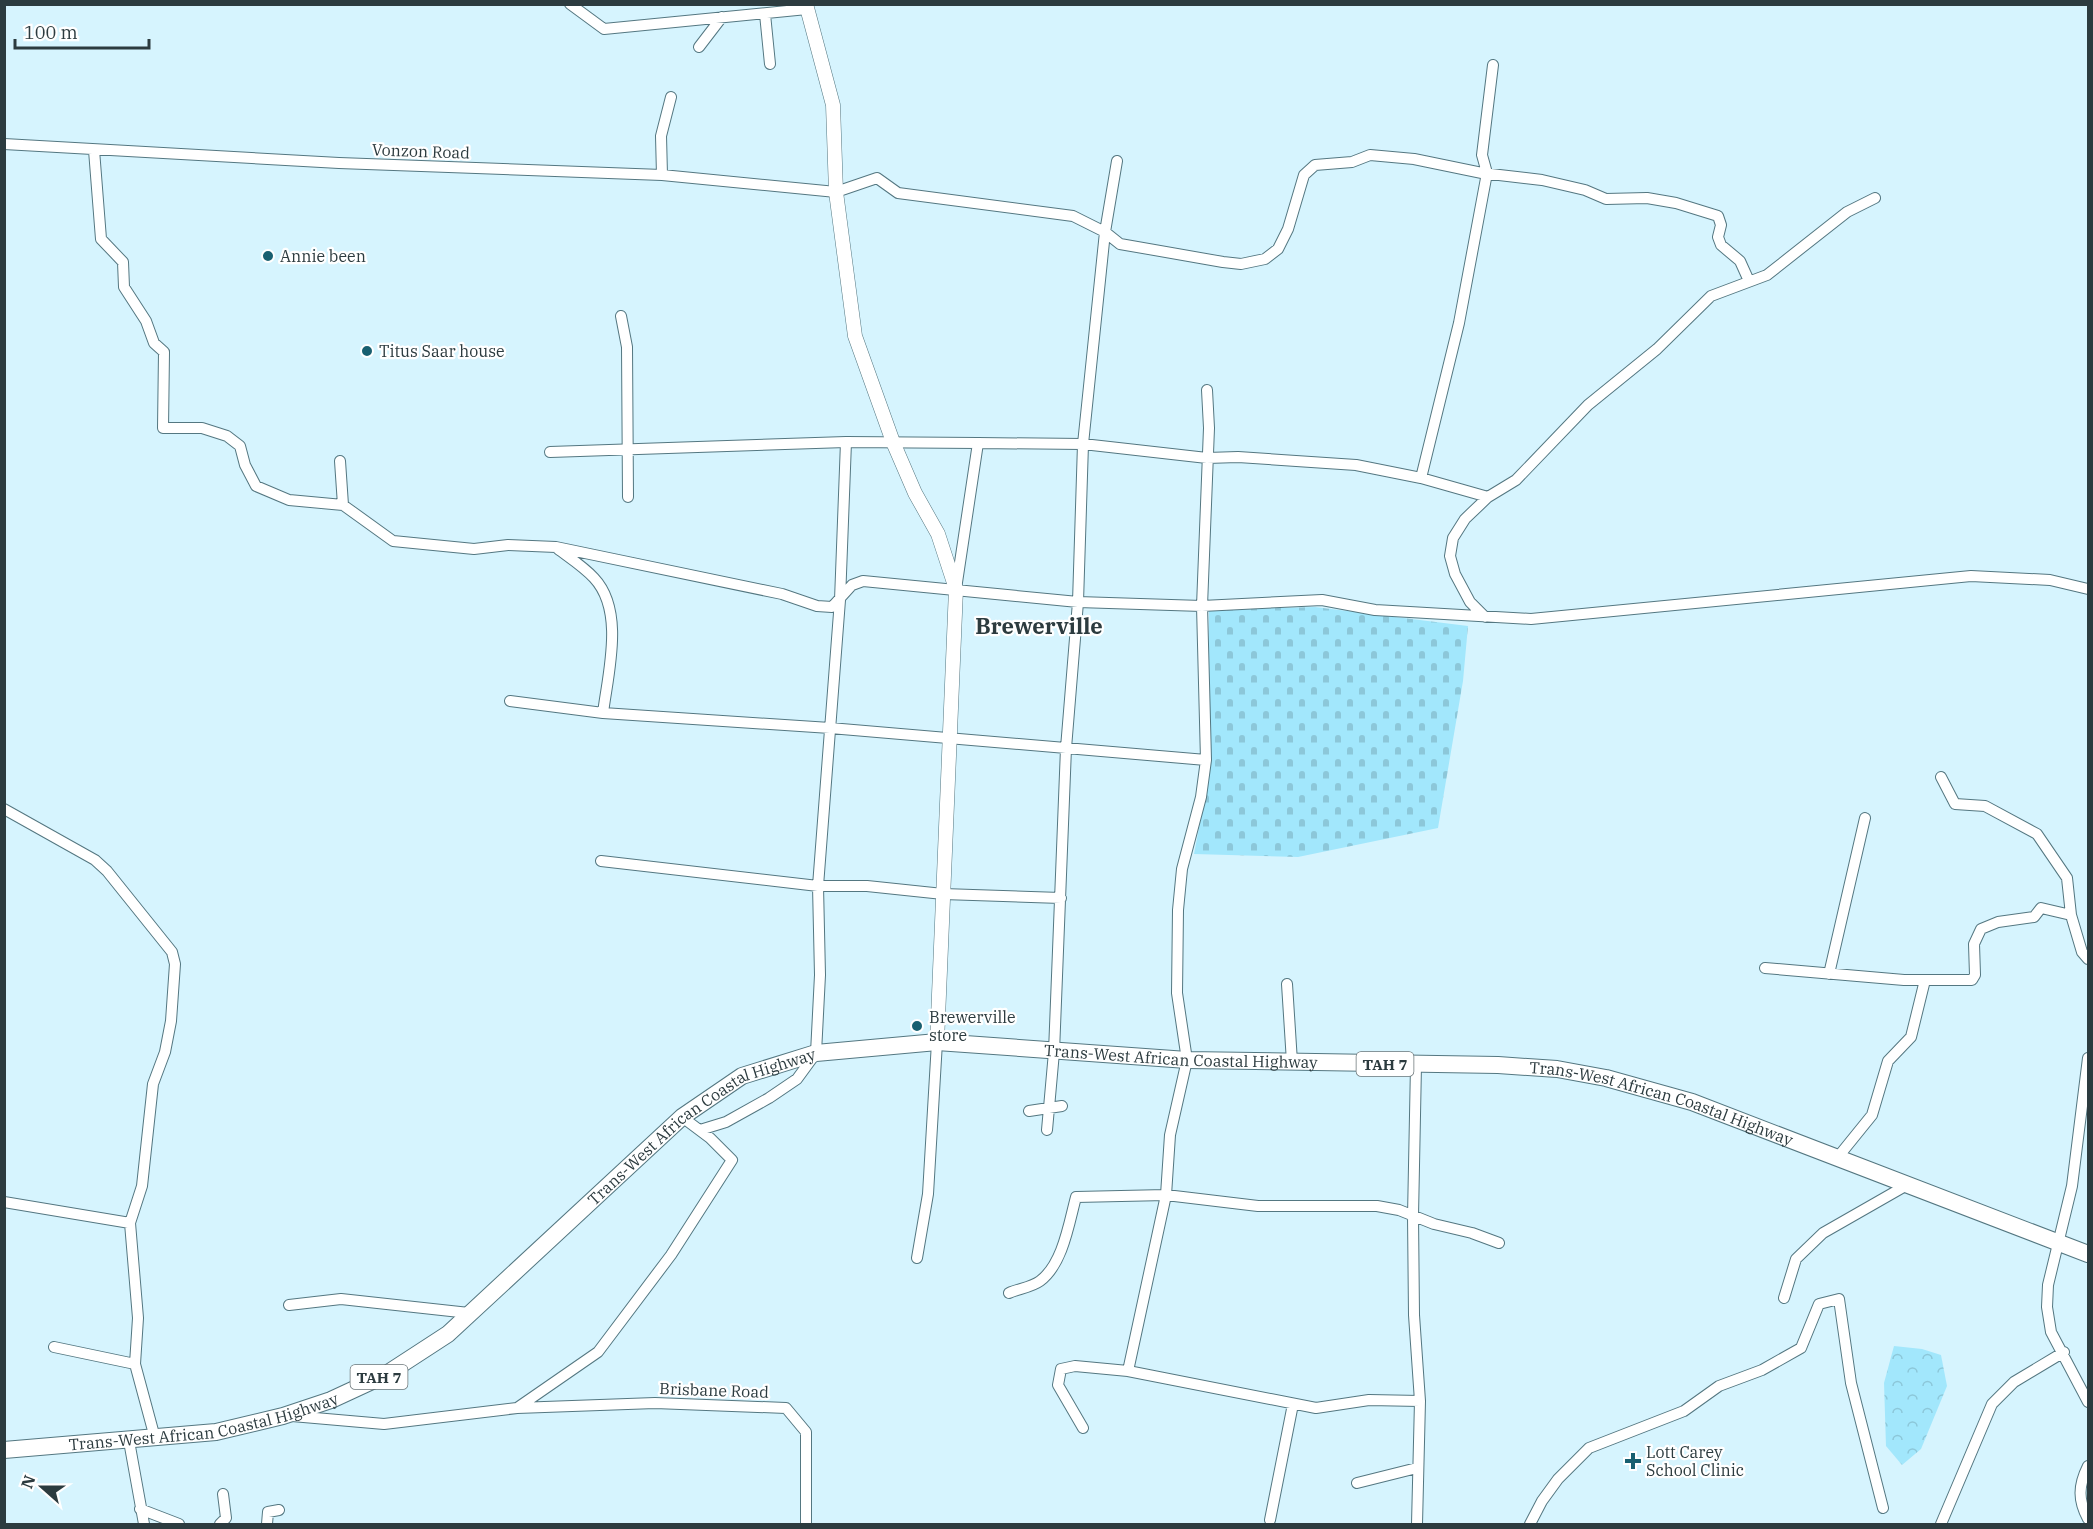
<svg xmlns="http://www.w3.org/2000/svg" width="2093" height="1529" font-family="'IBM Plex Serif',serif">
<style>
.forest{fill:url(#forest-crowns)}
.cemetery{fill:url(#cemetery-stones)}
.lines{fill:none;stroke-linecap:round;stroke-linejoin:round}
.minor-casing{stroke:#547781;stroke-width:12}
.major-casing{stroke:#547781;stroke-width:15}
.highway-casing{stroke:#547781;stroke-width:18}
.minor{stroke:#fff;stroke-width:10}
.major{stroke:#fff;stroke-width:14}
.highway{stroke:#fff;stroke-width:16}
.poi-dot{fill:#185f70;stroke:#fff;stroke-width:2}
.labels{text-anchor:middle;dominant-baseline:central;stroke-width:4.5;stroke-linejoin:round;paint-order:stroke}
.shield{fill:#fff;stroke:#6b7679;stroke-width:1.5}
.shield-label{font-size:15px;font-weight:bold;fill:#2c3b3f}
.street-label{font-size:16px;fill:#2c3b3f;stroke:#fff}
.poi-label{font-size:16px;fill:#2c3b3f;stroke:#fff;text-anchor:start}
.district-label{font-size:22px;font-weight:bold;fill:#2c3b3f;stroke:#fff}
</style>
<defs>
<pattern id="forest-crowns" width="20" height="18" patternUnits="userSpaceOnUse" patternTransform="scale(1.5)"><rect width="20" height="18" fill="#a2e7fc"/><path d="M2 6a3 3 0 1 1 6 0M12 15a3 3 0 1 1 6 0" fill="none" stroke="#8cc7d9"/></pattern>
<pattern id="cemetery-stones" width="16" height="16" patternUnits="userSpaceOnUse" patternTransform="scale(1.5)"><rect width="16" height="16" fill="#a2e7fc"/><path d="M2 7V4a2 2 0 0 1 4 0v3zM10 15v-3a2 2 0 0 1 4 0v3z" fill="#8cc7d9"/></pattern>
</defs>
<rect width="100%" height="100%" fill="#d6f4fe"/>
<!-- forest -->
<path class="forest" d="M1894,1346l28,3 19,6 6,31 -26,63 -19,16 -16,-19 -2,-63z"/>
<!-- cemetery -->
<path class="cemetery" d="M1315,607l153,19 -5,55 -25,147 -140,29 -104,-3 15,-78v-166z"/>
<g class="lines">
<defs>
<path id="minor" d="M570,4l34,25 203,-20
M765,14l5,50
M699,47l23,-30
M4,144l335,19 323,12 174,17 41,-14 21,15 175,23 32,16 12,-71
M94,150l7,89 22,23 1,25 22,34 8,22 10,9 -1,76h39l25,8 13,10 5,19 11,21 33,14 54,5 50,36 81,8 34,-4 48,2 226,47 35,12 15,1 20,-22 11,-4 215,21 124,4 120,-6 53,10 156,9 440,-43 79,4 38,9
M662,175l-1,-39 10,-39
M1105,232l15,12 103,18 18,2 24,-5 13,-10 10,-20 16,-54 11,-10 37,-3 18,-7 44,4 68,14 60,7 43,10 21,9 41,-1 29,5 42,13 3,9 -3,12 3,8 19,16 9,20
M621,316l6,31 1,150
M550,452l296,-10
M340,461l3,44
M1421,478l38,-155 28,-150 -5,-18 11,-90
M558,549c12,9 26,18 36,29 31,33 14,95 9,135
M956,589l22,-146 105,1 124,14 31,-1 118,8 65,13 67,19
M1485,617l-15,-15 -15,-28 -5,-18 3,-18 12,-19 23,-22 28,-17 72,-75 69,-56 54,-53 56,-21 80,-63 28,-14
M510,701l93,12 227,15 376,32
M1941,777l14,27 30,2 52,28 30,44 4,37
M4,809l91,51 12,11 65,81 3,12 -4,57 -6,31 -12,32 -11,102 -12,37 8,95 -3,46
M601,861l217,25h49l76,8 118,4
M1765,968l139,12h68l3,-5 -1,-31 7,-15 17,-7 36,-5 7,-9 30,7 11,37 6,7
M1829,974l36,-156
M1287,984l5,78
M2088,1058l-16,128 -24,99 -1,22 4,25 37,70
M1416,1065l-3,151 1,99 6,86 -3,123
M1029,1111l33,-5
M700,1130l26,-8 43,-24 28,-19 19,-26 4,-78 -2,-89 22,-286 6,-158 132,1
M1047,1130l7,-78 12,-304 12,-146 5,-158 22,-212
M1838,1157l34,-42 16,-54 23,-24 14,-57
M4,1202l126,21
M917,1258l11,-64 9,-152
M1009,1293c9,-4 23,-6 31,-12 23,-17 29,-58 36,-84l90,-2 92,11h119l22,4 35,14 38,9 27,10
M1784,1298l12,-39 27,-26 84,-48
M289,1305l52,-6 128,14
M54,1347l81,17 20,74
M1128,1371l38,-176 4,-60 17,-75 -10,-67 1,-83 4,-41 19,-72 5,-37 -4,-154 7,-178 -2,-38
M517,1408l81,-56 73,-97 61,-95 -22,-22 -28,-21
M292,1416l92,8 133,-16 138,-5 131,5 20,24v92
M1083,1428l-25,-43 3,-16 14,-3 53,5 188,37 53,-8 51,1
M129,1441l15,83
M2088,1466c-10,20 -10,34 0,53
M1357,1483l60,-15
M140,1509l39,15
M1270,1520l23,-116
M220,1524l6,-6 -3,-24
M267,1524l1,-12 11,-2
M1530,1524l12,-23 16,-22 31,-31 95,-37 35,-25 43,-16 39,-22 18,-44 20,-5 12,84 32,125
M1941,1524l51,-120 22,-22 50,-30"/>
<path id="major" d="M806,4l27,101 3,87 19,144 38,106 22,51 23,41 18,55 -19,453"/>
<g id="highway">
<path id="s1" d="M4,1450l212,-18 67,-16 48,-16 54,-25 63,-41 234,-217 60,-41 74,-23 121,-11 250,18 311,5 59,4 49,9 86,24 396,152"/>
</g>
</defs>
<!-- minor casing -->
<use href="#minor" class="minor-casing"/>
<!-- major casing -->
<use href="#major" class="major-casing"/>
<!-- highway casing -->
<use href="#highway" class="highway-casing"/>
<!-- minor -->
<use href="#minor" class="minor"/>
<!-- major -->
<use href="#major" class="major"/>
<!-- highway -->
<use href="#highway" class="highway"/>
</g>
<!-- markers -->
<g class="poi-dot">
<circle cx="268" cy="256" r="6"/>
<circle cx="367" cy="351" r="6"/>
<circle cx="917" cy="1026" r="6"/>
<path d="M1630 1452h6v6h6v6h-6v6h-6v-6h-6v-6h6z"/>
</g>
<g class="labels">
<!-- shield labels -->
<g class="shield">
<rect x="1356.5" y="1052" width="57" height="24" rx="4.5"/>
<rect x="350.5" y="1365" width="57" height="24" rx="4.5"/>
</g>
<g class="shield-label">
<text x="1385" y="1064">TAH 7</text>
<text x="379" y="1377">TAH 7</text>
</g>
<!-- street labels -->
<g class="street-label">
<text transform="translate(421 151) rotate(2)">Vonzon Road</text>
<text stroke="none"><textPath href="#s1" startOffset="1302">Trans-West African Coastal Highway</textPath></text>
<text stroke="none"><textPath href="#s1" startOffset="1788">Trans-West African Coastal Highway</textPath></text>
<text stroke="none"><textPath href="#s1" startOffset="798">Trans-West African Coastal Highway</textPath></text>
<text transform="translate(714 1390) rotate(2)">Brisbane Road</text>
<text stroke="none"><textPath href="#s1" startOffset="202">Trans-West African Coastal Highway</textPath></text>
</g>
<!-- poi labels -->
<g class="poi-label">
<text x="280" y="256">Annie been</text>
<text x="379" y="351">Titus Saar house</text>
<text x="929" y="1017">Brewerville<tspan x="929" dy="18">store</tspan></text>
<text x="1646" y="1452">Lott Carey<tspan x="1646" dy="18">School Clinic</tspan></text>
</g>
<!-- district labels -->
<g class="district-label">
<text x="1039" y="625">Brewerville</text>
</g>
</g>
<!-- border -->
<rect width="2093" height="1529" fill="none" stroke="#2c3b3f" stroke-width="12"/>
<!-- north arrow -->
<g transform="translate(42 1487) rotate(291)" stroke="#ffffff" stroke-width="4.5" paint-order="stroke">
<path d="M0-4.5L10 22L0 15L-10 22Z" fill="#2c3b3f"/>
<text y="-9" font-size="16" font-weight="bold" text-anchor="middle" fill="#2c3b3f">N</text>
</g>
<!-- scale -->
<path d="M15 39v9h134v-9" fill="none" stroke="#2c3b3f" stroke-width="3"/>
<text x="24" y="39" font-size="18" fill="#2c3b3f" stroke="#ffffff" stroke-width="4.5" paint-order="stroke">100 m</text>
</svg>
